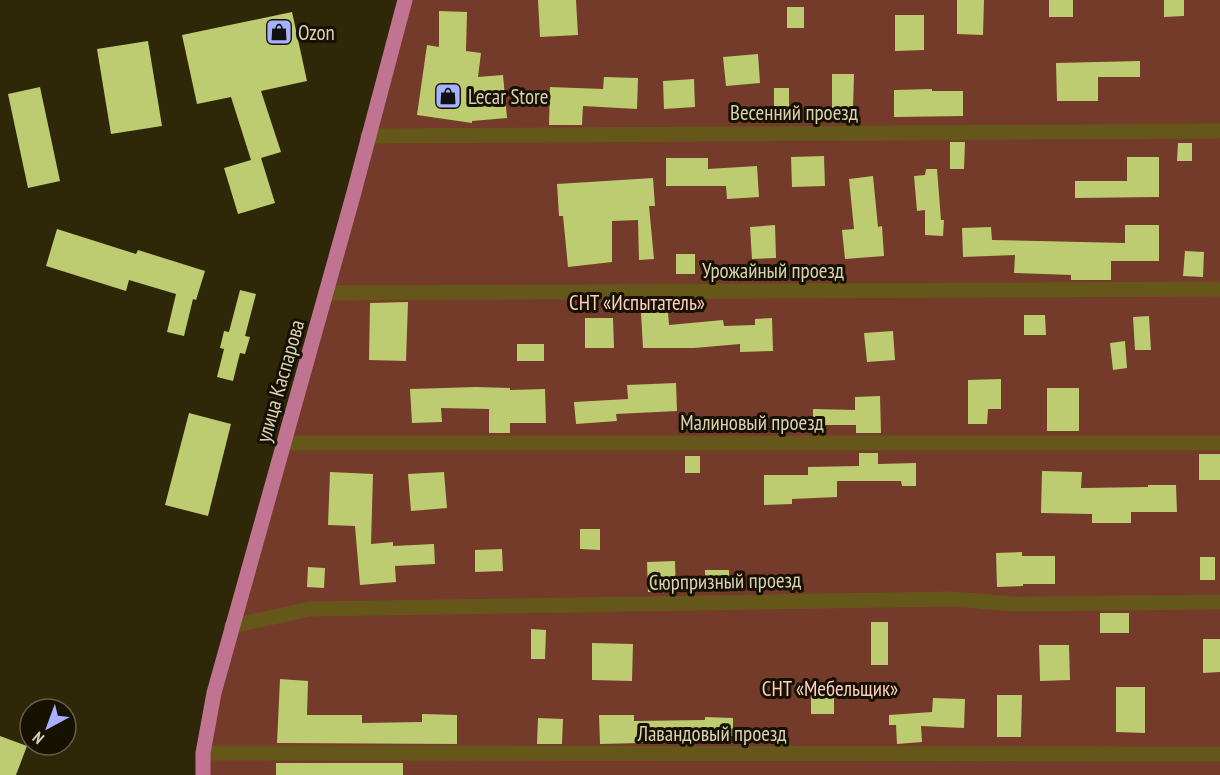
<svg xmlns="http://www.w3.org/2000/svg" width="1220" height="775" font-family="'PT Sans Narrow',sans-serif">
<style>
.green{fill:#743a2a}
.building{fill:#bdcc70}
.lines{fill:none;stroke-linecap:round;stroke-linejoin:round}
.street{stroke:#65571a;stroke-width:15}
.primary{stroke:#c07491;stroke-width:15}
.labels{text-anchor:middle;dominant-baseline:central;stroke-width:6;stroke-linejoin:round;paint-order:stroke}
.poi-label{font-size:21px;fill:#d9d2b4;stroke:#161100;text-anchor:start}
.street-label{font-size:21px;fill:#d9d2b4;stroke:#161100}
.park-label{font-size:21px;fill:#ffcebf;stroke:#161100}
</style>
<rect width="100%" height="100%" fill="#2f2808"/>
<!-- green -->
<path class="green" d="M405,0h815v775h-1017v-22z"/>
<!-- building -->
<path class="building" d="M538,0h38l2,35 -38,2z
M957,0h27l-1,35 -26,-1z
M1049,0h24v17h-24z
M1164,0h20v16l-20,1z
M787,7h17v21h-17z
M439,11l28,1 -1,39 15,2 -3,24 25,-2 4,43 -35,3v2l-55,-8 10,-70 12,2z
M292,12l15,69 -46,10 20,61 -20,6 14,45 -37,11 -14,-46 27,-8 -20,-63 -34,7 -15,-69z
M895,15h29v35l-29,1z
M148,41l14,85 -51,8 -14,-85z
M758,54l2,29 -34,3 -3,-29z
M1140,61v16h-42v24h-41l-1,-38z
M832,74h22l-1,35h-21z
M604,77l34,1 -1,31 -54,-3 -1,19h-33l1,-38 53,2z
M694,79l1,28 -31,2 -1,-28z
M40,87l20,94 -32,7 -20,-94z
M774,88h15v28h-15z
M932,89v2h31v25l-69,1v-27z
M950,142h15l-1,27h-14z
M1178,143h14v18h-15z
M824,156l1,30 -33,1 -1,-30z
M1127,157h32v40l-84,1v-17h52z
M666,158h42v11l49,-3 2,31 -32,2 -1,-13h-60z
M926,169h11l4,51h3l-1,16 -18,-1v-25l-8,1 -3,-35 11,-1z
M873,176l5,51 4,-1 2,30 -39,3 -3,-29 12,-1 -5,-50z
M653,178l2,28h-6l5,53 -15,1 -1,-40 -26,1v41l-44,5 -5,-51h-4l-2,-32z
M775,225l1,33 -24,1 -2,-32z
M1125,225h34v36h-48v19h-40v-5l-57,-2 1,-18 -52,2 -1,-29 29,-1 1,13 133,3z
M57,229l79,25 2,-4 67,21 -9,29 -3,-1 -9,37 -17,-4 9,-38 -47,-14 -3,11 -80,-25z
M1185,251l19,1 -1,25 -20,-1z
M676,254h19v20h-19z
M240,290l16,4 -11,42 5,1 -5,17 -5,-1 -7,28 -16,-4 7,-28 -4,-1 4,-17 5,1z
M408,302l-2,59 -37,-1 1,-57z
M668,312l1,13 54,-5 1,6 31,-1v-6l17,-1 1,33 -33,1v-8l-46,4h-51l-2,-35z
M1024,315h21l1,20h-22z
M1149,316l2,34h-16l-2,-33z
M585,318h28l1,30h-29z
M893,331l2,29 -28,2 -3,-29z
M1125,341l2,27 -14,2 -3,-27z
M517,344h27v17h-27z
M1001,379v30h-13l-1,15h-19v-44z
M676,383l1,28 -61,3 1,7 -41,3 -2,-22 54,-3 -1,-14z
M476,387l34,1v2l35,-1 1,34h-36v10h-21v-24l-48,-1 1,14 -30,1 -2,-34z
M1047,388h32v43h-32z
M880,396l1,37h-25v-8h-43v-16l42,1v-13z
M189,413l42,11 -23,92 -43,-11z
M859,453h19v11l38,-1v23h-14l-1,-5h-64v16l-45,2v5l-28,1v-30h44v-8l51,-1z
M1199,454h21v26h-21z
M685,456h15v17h-15z
M1042,471l40,1 -1,16 67,-1v-2h28l1,27h-46v11h-39v-9l-51,-1z
M330,472l43,2 -2,70 22,-2v4l41,-2 1,20 -40,2 1,16 -36,3 -5,-59 -27,-1z
M444,472l3,36 -36,3 -3,-37z
M580,529h20v21l-20,-1z
M502,549l1,22 -28,1v-22z
M1022,552v4h33v28h-32v2l-26,1 -1,-34z
M1200,557h15v23h-15z
M675,561l1,30 -28,1 -1,-30z
M308,567l17,1 -1,20 -17,-1z
M705,570h24v15h-24z
M1100,613h29v20h-29z
M871,622h17v43h-17z
M531,629l15,1 -1,29h-14z
M1203,639h17v33l-17,1z
M592,643l41,1 -1,37 -40,-1z
M1039,645h30l1,35 -30,1z
M280,679l28,2 -1,34h55v8l60,-1v-8l35,1v29l-180,-1z
M1116,687h29v46l-29,-1z
M811,690h23v24h-23z
M997,695h25l-1,42h-24z
M933,698l32,1 -1,29 -43,-2 1,16 -25,2 -1,-19h-7v-10l43,-3z
M599,715h35v6l71,-1v-3l28,1v18h-54l1,6 -80,2z
M538,718l25,1 -1,25h-25z
M0,736l27,10 -11,29h-16z
M276,763h127v12h-127z"/>
<g class="lines">
<!-- street -->
<path class="street" d="M368,136l852,-5
M327,293l893,-4
M284,443h936
M232,626l78,-17 642,-10 63,5 205,-2
M203,753l1017,1"/>
<!-- primary -->
<path class="primary" d="M203,775v-22l11,-60 139,-497 52,-196"/>
</g>
<!-- icons -->
<defs>
<symbol id="shop-square" viewBox="-11 -11 22 22"><rect x="-9" y="-9" width="18" height="18" rx="4" fill="#a5b1fc" stroke="#161100"/><path d="M-5-2.5h2.3a2.7 3.5 0 0 1 5.4 0H5L5.5 6h-11ZM-1.5-2.5h3a1.5 2.3 0 0 0-3 0Z" fill="#111"/></symbol>
</defs>
<g fill-rule="evenodd">
<use href="#shop-square" x="264" y="17" width="30" height="30"/>
<use href="#shop-square" x="433" y="81" width="30" height="30"/>
</g>
<g class="labels">
<!-- poi labels -->
<g class="poi-label">
<text x="298" y="32">Ozon</text>
<text x="468" y="96">Lecar Store</text>
</g>
<!-- street labels -->
<g class="street-label">
<text x="794" y="112">Весенний проезд</text>
<text x="773" y="270">Урожайный проезд</text>
<text transform="translate(280 381) rotate(-74)">улица Каспарова</text>
<text x="752" y="422">Малиновый проезд</text>
<text transform="translate(725 581) rotate(-1)">Сюрпризный проезд</text>
<text x="712" y="733">Лавандовый проезд</text>
</g>
<!-- park labels -->
<g class="park-label">
<text x="637" y="302">СНТ «Испытатель»</text>
<text x="830" y="688">СНТ «Мебельщик»</text>
</g>
</g>
<!-- north arrow -->
<g transform="translate(48 727) rotate(221)"><circle r="28" fill="#161100" stroke="#645e48" stroke-width="1.5"/>
<path d="M0-4.5L10 22L0 15L-10 22Z" fill="#a5b1fc"/>
<text y="-9" font-size="16" font-weight="bold" text-anchor="middle" fill="#d9d2b4">N</text>
</g>
</svg>
